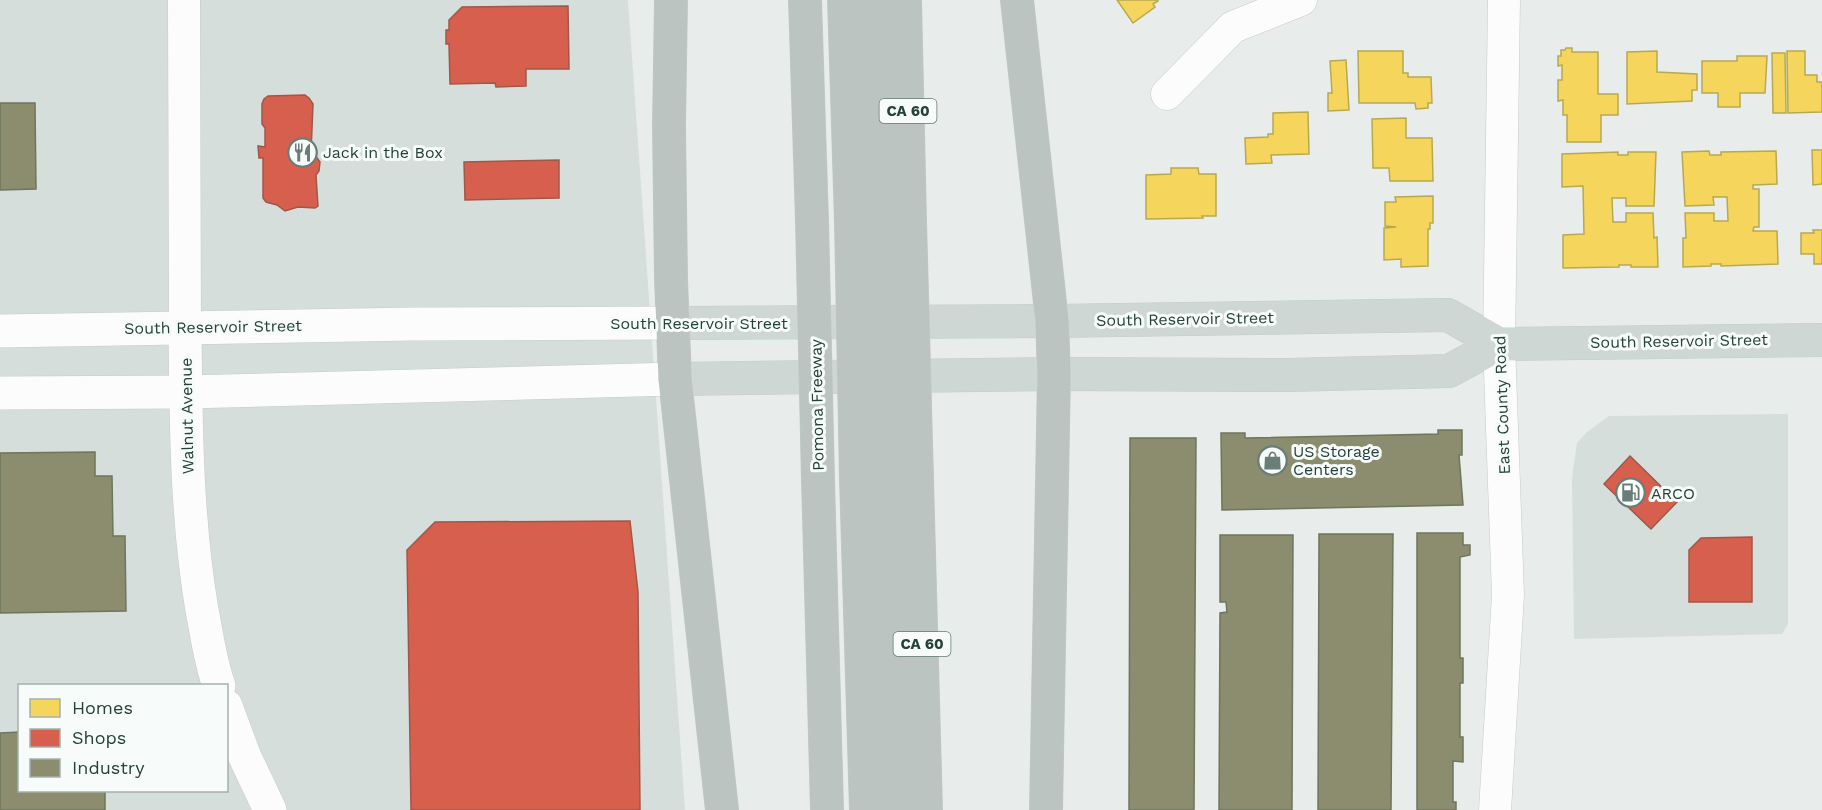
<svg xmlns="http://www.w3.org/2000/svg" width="1822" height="810" font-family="'Work Sans',sans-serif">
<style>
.built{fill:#d6dedb;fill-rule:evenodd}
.homes{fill:#f6d55c;stroke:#b7a952;stroke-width:1.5}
.shops{fill:#d6604d;stroke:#a15747;stroke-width:1.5}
.industry{fill:#8c8c6e;stroke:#6d765e;stroke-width:1.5}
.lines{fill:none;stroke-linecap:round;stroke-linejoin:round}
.minor-casing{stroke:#c5cac8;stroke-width:33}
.tertiary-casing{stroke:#c5cac8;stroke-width:34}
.secondary-casing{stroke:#c3cbc8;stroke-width:34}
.primary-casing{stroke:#c3ccc9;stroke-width:34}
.motorway-casing{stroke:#c3ccc9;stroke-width:34}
.minor{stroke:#fcfcfc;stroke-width:32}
.tertiary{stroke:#fcfcfc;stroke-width:33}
.secondary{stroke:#fcfcfc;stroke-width:33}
.primary{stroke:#cfd7d5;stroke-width:33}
.motorway{stroke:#bcc4c2;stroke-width:33}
.motorway-bridge-casing{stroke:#c3ccc9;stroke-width:34;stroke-linecap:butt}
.motorway-bridge{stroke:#bcc4c2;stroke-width:33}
.labels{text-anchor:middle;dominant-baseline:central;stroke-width:6;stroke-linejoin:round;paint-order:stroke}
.shield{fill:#f7fbf9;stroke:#637a73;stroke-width:1.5}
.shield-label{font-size:15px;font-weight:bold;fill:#24423a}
.poi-label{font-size:16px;fill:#24423a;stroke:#f7fbf9;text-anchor:start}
.street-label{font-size:16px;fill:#24423a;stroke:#f7fbf9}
</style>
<rect width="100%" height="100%" fill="#e8edeb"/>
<!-- built -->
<path class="built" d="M0,0h628l57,810h-685zM20,686h206v104h-206z
M1788,414v210l-6,10 -208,5 -2,-161 5,-35 10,-11 22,-16z"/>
<!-- homes -->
<path class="homes" d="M1117,0h41v1l-5,3 2,3 -22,16z
M1566,48h6v4h26v42h20v21h-17v27h-34v-27h-4v-15l-5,1v-21h4v-15l-4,1v-10h3v-6h4z
M1358,51h45v22h5v4h23l1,26h-4v5l-12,1 -1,-6h-56z
M1657,51v21l40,2v16h-5v11l-65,3v-52z
M1787,51h18v24h12v7h5v30l-34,1z
M1772,53h13l1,60h-13z
M1737,56h30l-2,37h-25v14h-22v-14h-16v-32h35z
M1346,60l3,50 -21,1v-18h4l-2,-32z
M1308,112l1,42 -38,1 1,8 -26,1 -1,-26 23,-1v-3h5v-21z
M1406,118v20h26l1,43h-43l-1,-13h-16l-1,-49z
M1812,150h10v34l-9,1z
M1709,151l1,4h11v-3l55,-1 1,33 -24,1v4h6v38h-5l-1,4h24l1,33 -57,2v-2h-10v2l-28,1v-29h3l-1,-25h29v8h14l-1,-24h-14l1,8 -29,1 -3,-54z
M1618,152v3h10v-3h28l-2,54h-28v-8h-14l1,24h13v-9h27l1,25 3,-1 1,30h-27v-2h-12v2l-56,1v-33l21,-1 -1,-48 -21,1v-33z
M1171,168h27l1,6h17v42h-14l1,2 -57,1v-44l25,-1z
M1433,196v27h-3v6h-2v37l-27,1v-8l-17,1v-32l12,-1 -11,-1v-24h11l-1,-5z
M1813,230h9v34h-8v-10h-13v-21h13z"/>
<!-- shops -->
<path class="shops" d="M568,6l1,63h-43v17l-30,1 -1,-4 -45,1 -1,-40h-3v-14h3v-10l13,-13z
M305,95l4,3 4,6 -2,49 4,2 5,7 -1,9 -3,4 2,31 -3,2 -17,-1 -13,4 -8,-6 -11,-3 -3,-4v-40h-4l-1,-12 7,1v-19l-3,-4v-20l2,-5 4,-3z
M559,160v38l-94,2 -1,-38z
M1630,456l47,46 -26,27 -47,-45z
M630,521l8,71 2,218h-229l-4,-260 28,-28z
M1752,537v65h-63v-52l12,-12z"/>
<!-- industry -->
<path class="industry" d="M0,103h35l1,86 -36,1z
M1438,430h24v25h-3l4,50 -241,5 -1,-77h24v5l193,-4z
M1130,438h66l-2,372h-65z
M95,452v24h17l1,60h12l1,75 -126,2v-160z
M1417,533h46v12h7v10l-10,2v101h3v25h-3v54h3v25l-10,-1v41h3v8h-39z
M1319,534h74l-2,276h-73z
M1220,535h73l-1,275h-73l1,-197 7,-1 -1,-10h-6z
M20,732v58h85v20h-105v-77z"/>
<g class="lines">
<defs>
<path id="minor" d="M184,0l1,327
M1167,94l66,-67 68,-27
M1495,810l13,-215 -9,-251 5,-344"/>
<path id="tertiary" d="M185,327c1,95 1,189 17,283 5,25 8,51 17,76
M226,706l18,49 26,55"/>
<path id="secondary" d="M0,331l413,-7 260,-1
M0,393l186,-1 489,-13"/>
<path id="primary" d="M673,323l379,-2 396,-6 51,29
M675,379l379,-5 235,1 160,-4 50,-27 323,-4"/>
<path id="motorway" d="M671,0l-2,126 2,153 4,100 47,431
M805,0l7,221
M844,0l7,222
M876,0l6,221
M905,0l5,221
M1017,0l35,321 2,53 -8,436
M856,479l10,331
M887,479l12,331
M917,479l9,331
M818,480l9,330"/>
</defs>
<!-- minor casing -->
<use href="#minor" class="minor-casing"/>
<!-- tertiary casing -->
<use href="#tertiary" class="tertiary-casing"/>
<!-- secondary casing -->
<use href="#secondary" class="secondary-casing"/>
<!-- primary casing -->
<use href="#primary" class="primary-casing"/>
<!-- motorway casing -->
<use href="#motorway" class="motorway-casing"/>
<!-- minor -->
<use href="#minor" class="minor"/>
<!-- tertiary -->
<use href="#tertiary" class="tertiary"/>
<!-- secondary -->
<use href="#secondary" class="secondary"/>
<!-- primary -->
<use href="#primary" class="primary"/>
<!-- motorway -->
<use href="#motorway" class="motorway"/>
<defs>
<path id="motorway-bridge" d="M812,221l6,259
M882,221l5,258
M910,221l7,258
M851,222l5,257"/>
</defs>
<!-- motorway-bridge casing -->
<use href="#motorway-bridge" class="motorway-bridge-casing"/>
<!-- motorway-bridge -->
<use href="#motorway-bridge" class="motorway-bridge"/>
</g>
<!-- icons -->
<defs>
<symbol id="restaurant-ring" viewBox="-11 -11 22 22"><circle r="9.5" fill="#f7fbf9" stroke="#697e78" stroke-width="1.5"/><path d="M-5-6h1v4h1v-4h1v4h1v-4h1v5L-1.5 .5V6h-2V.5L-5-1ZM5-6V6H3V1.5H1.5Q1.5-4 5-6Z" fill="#697e78"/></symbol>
<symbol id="shop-ring" viewBox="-11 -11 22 22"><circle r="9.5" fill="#f7fbf9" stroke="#697e78" stroke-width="1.5"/><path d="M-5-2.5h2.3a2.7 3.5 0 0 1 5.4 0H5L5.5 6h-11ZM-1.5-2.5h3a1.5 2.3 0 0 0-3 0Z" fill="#697e78"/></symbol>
<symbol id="fuel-ring" viewBox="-11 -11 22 22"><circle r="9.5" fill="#f7fbf9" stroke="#697e78" stroke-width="1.5"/><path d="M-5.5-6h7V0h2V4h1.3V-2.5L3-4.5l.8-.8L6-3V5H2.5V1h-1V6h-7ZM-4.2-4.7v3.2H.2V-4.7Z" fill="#697e78"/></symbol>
</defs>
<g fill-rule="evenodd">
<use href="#restaurant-ring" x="286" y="136" width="33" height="33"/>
<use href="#shop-ring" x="1256" y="444" width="33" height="33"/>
<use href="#fuel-ring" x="1614" y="476" width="33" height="33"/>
</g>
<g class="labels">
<!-- shield labels -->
<g class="shield">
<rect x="879.5" y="99" width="57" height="24" rx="4.5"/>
<rect x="893.5" y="632" width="57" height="24" rx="4.5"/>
</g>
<g class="shield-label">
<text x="908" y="111">CA 60</text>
<text x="922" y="644">CA 60</text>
</g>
<!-- poi labels -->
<g class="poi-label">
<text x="323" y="152">Jack in the Box</text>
<text x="1293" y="451">US Storage<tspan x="1293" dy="18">Centers</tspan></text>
<text x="1651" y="493">ARCO</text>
</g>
<!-- street labels -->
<g class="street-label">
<text transform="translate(1185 319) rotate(-1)">South Reservoir Street</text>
<text x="699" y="323">South Reservoir Street</text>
<text transform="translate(213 327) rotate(-1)">South Reservoir Street</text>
<text transform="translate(1679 341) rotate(-1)">South Reservoir Street</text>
<text transform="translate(817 405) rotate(-91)">Pomona Freeway</text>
<text transform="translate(1502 405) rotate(-92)">East County Road</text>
<text transform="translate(187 416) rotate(-91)">Walnut Avenue</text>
</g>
</g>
<!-- legend -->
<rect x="18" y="684" width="210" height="108" fill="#f7fbf9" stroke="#a3b1ad" stroke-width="1.5"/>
<rect x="30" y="699" width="30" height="18" fill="#f6d55c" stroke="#a3b1ad" stroke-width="1.5"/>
<text x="72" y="714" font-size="18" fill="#24423a">Homes</text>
<rect x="30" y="729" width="30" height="18" fill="#d6604d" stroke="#a3b1ad" stroke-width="1.5"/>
<text x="72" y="744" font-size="18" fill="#24423a">Shops</text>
<rect x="30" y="759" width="30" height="18" fill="#8c8c6e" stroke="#a3b1ad" stroke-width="1.5"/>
<text x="72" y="774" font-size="18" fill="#24423a">Industry</text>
</svg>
